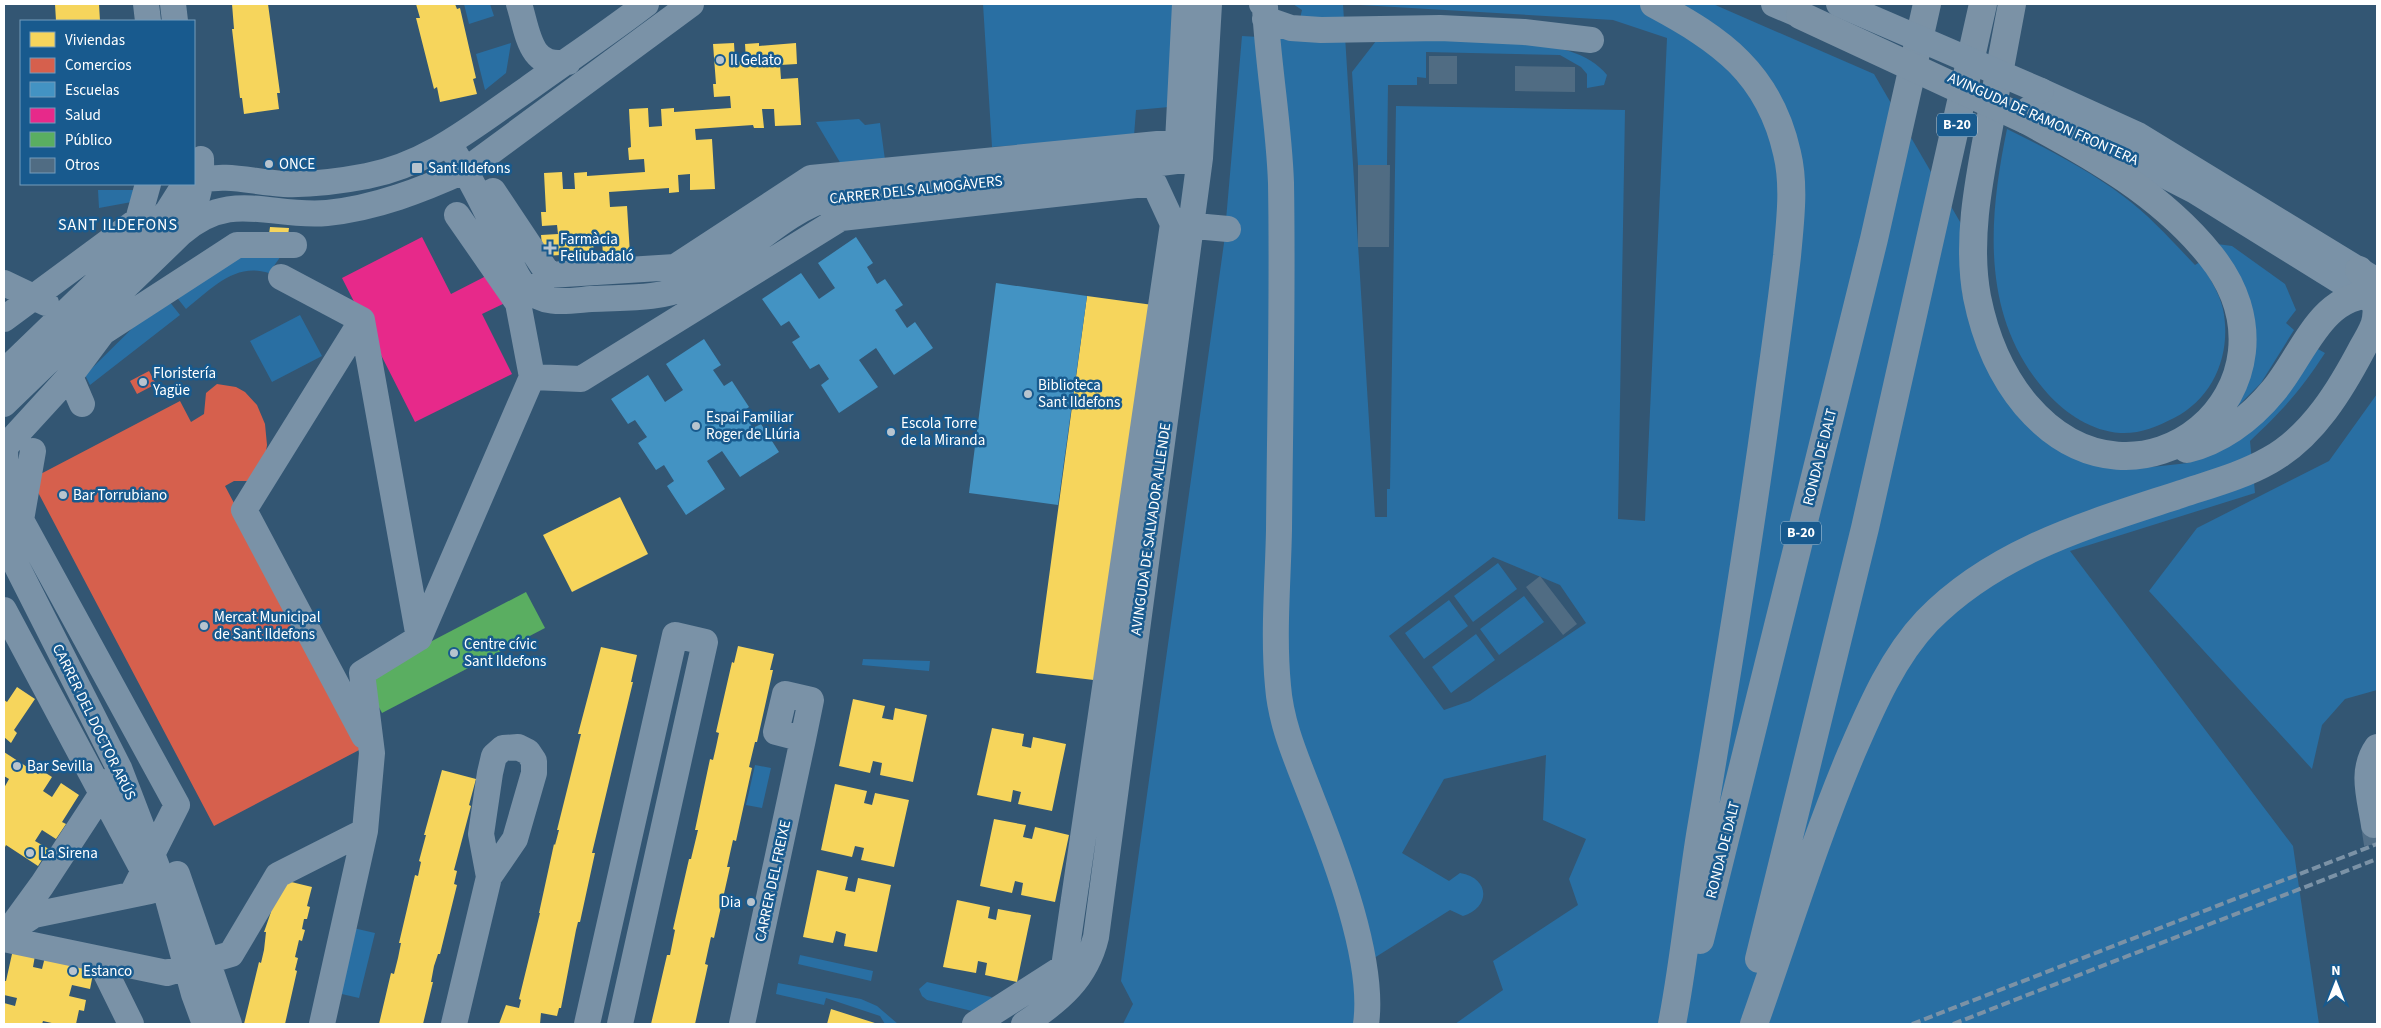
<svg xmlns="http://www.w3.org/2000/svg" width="2381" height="1028" font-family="'Source Sans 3',sans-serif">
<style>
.green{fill:#296fa3;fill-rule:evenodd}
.homes{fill:#f6d55c}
.shops{fill:#d6604d}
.schools{fill:#4393c3}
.health{fill:#e7298a}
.public{fill:#5aae61}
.building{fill:#506c83}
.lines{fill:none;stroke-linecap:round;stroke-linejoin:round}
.minor-tunnel{stroke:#526f88;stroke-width:26;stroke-dasharray:26 13;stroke-linecap:butt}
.minor{stroke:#7a92a7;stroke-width:26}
.highway{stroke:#7b92a6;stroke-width:28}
.rail{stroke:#7b92a6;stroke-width:4;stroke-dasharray:9 4;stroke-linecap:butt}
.minor-bridge{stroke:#7a92a7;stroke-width:26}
.highway-bridge{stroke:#7b92a6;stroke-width:28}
.poi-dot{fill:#b8c4ce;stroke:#185a8e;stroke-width:2}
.labels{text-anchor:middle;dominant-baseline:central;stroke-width:5;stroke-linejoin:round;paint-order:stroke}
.shield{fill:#185a8e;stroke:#bacedd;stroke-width:1}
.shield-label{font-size:14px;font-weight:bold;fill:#fff}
.poi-label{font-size:15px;fill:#fff;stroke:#185a8e;text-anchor:start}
.street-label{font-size:15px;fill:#fff;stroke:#185a8e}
.neighbourhood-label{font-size:16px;letter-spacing:1px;fill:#fff;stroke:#185a8e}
</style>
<rect width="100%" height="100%" fill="#335673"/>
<!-- green -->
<path class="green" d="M464,4h26l4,12 -25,8z
M983,4h193l-7,103 -33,3 -2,26 -142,11z
M1293,4h420l161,70 89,153 -1,65 15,52 129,120 46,3 36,-4 39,-18 89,-97 9,5c-24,37 -43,58 -75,88l5,52 -185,58 223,295 26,178h-864l48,-34 -10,-29 85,-56 -9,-26 17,-40 -43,-19 3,-65 -102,24 -42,74 47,28 11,-8c30,5 31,34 3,43l-13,-6 -79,50c6,22 12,42 6,64h-254l10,-20 -12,-23 103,-738 18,-207 53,3 7,-29zM1343,4l270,16 54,18 -22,483 -27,-2 7,-409 -229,-4 -6,383h-3v28h-12zM1493,557l67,28 26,38 -116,78 -26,9 -55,-74z
M1392,38c28,1 56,2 85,4 40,2 102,-2 130,33l-3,10 -17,3v-14l-6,-7 -21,-12 -134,-3v26l-9,-1v8h-29l-1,80h-29l-6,-93 24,-31z
M511,43l-5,30 -21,17 -9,-36z
M859,119l6,6 15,-2 5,37 -44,4 -25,-42z
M2007,129c40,20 80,40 116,67 27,20 49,45 72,69l5,-3c9,15 19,30 23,47 9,44 -9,89 -49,109 -18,9 -34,16 -54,15 -28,-2 -54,-19 -72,-39 -68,-75 -60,-173 -41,-265z
M98,190h39v11l-38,7z
M2217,244l15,2 53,38 11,26 -10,13 8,7 -33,53 -24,24c27,-70 24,-102 -20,-163z
M283,253l-14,20c-34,-11 -58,16 -83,36l-15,-19 33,-28z
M165,296l15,19 -90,70 -5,-10z
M300,315l22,41 -50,26 -22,-41z
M2377,394v296l-32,9 -23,26 -10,44 -163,-178 48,-63 132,-67z
M1498,563l19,26 -44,33 -19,-26z
M1524,596l20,26 -45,33 -19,-26z
M1449,600l19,26 -44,33 -19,-26z
M1476,634l19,26 -44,33 -19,-26z
M863,659l67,2 -1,10 -67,-6z
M755,765l16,3 -9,40 -16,-3z
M349,927l26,6 -16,65 -26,-6z
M800,955l73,16 -2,10 -73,-17z
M927,982l64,15 4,3 -15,13 -53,-13 -5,-4 -3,-7z
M778,983l83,16 16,7 21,18h-13l-5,-8 -54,-18 -2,7 -48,-11z"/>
<!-- homes -->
<path class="homes" d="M55,4h44l1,17h-44z
M232,4h36l12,89h-3l2,16 -35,5 -2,-16h-2l-8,-69h2z
M416,4h39l2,5 3,-1 16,70 -3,1 4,15 -37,8 -3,-15 -3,2 -18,-71h4z
M734,43l1,18 11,-1 -1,-16 14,-1v3l37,-3 1,21 -17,1 1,14 17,-1 3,47 -26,1 -1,-17h-12l2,19h-10l-1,-3 -58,4 1,11 16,-1 3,50 -25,1v-16l-12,1 1,17 -10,1v-5l-60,4 1,15 17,-1 3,48 -27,2 -1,-17h-9l1,18 -14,1v-4l-37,2 -2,-21 17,-1 -1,-9 -15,1 -1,-14h5l-2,-39 18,-1 1,17h12l-1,-16 13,-1v4l58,-4 -1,-13 -15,1 -1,-12 3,-1 -2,-38 19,-1 1,19 13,-1 -1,-17 13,-1v4l57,-4 -1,-12 -16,1 -1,-13h3l-3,-40z
M270,227l19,1 -1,8 -19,-2z
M1087,296l66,9 -51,376 -66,-8z
M620,497l28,57 -76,38 -29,-57z
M738,646l36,8 -4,16h3l-16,72h-2l-6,25 3,1 -16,73 -3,-1 -6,27h3l-16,71 -3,-1 -6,27 3,1 -13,59h-44l16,-69h3l5,-25 -2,-1 16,-70h2l7,-29h-3l15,-71 3,1 3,-13 3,-14 -3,-1 16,-70 2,1z
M601,647l36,8 -6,27h2l-41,171h3l-15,69h-2l-2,8 -15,78h-2l-2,8 -16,-3 -1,11h-41l7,-19 13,3 2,-8 -2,-1 21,-86h-1l15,-69 1,1 4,-15h-2l24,-96h-3z
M17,687l18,12 -21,31 3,3 -6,10 -7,-6v-37l3,2z
M853,699l32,7 -3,12 11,2 2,-12 32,7 -14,67 -33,-7 2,-12 -9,-2 -3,12 -31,-7z
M992,728l32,6 -2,12 9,2 2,-11 33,7 -14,67 -34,-7 3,-12 -8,-2 -2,12 -34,-7z
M4,752l34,22 3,-4 11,7 -9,14 9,6 9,-14 18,12 -17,27 4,2 -10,15 -14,-9 -7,11 14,8 -11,17 -32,-21 -2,4v-61l5,-9 -5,-3z
M442,770l34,9 -7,26 2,1 -17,64 3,1 -3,13 3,1 -17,69h-2l-4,12 -3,16h2l-10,42h-44l12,-51 3,1 4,-16 3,-15h-2l16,-68 3,1 3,-14 -2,-1 7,-26h-2z
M835,784l32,7 -3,12 8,2 3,-12 34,7 -15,67 -33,-7 3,-12 -9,-2 -3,11 -31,-7z
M994,819l32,6 -3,12 9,2 3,-12 34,8 -14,67 -34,-7 2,-12 -8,-2 -3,12 -32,-7z
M817,870l31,7 -3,13 10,2 3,-14 33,7 -14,67 -33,-6 2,-12 -10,-3 -3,12 -30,-6z
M279,879l33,8 -5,19 3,1 -3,12h-3l-2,10 3,1 -3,11 -3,-1 -4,17 3,1 -3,12 2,1 -12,53h-41l15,-62 2,1 3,-13 2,-18h-2l7,-20h-3z
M957,900l33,7 -2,11 8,2 2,-11 33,6 -14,67 -32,-7 2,-12 -9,-2 -2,12 -33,-6z
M14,945l22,5 -3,17 9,2 4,-16 48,16 -4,20 -18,-4 -3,11 17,4 -2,11 -5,-1 -3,14h-20l-13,-3 -1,3h-38v-21l11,3 2,-8 -13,-3v-14h2z
M831,1009l47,15h-51z"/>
<!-- shops -->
<path class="shops" d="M149,371l7,13 -19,10 -7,-13z
M217,384l19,3 9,5 12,13 8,19 2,21 -3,19 -14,17h-16l-9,5 138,262 -149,78 -183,-347 149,-78 11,21 13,-8 2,-21z"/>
<!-- schools -->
<path class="schools" d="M856,237l17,26 -6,4 10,17 8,-5 18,26 -8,5 12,18 8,-6 18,26 -39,27 -18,-27 -17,12 19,27 -39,26 -18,-28 8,-6 -10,-15 -9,5 -18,-27 8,-5 -11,-16 -8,5 -19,-27 39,-26 18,26 16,-11 -17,-25z
M996,283l91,13 -29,209 -89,-12z
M704,339l17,26 -8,5 11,16 8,-5 17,26 -7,5 11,16 8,-4 18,28 -39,25 -18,-26 -15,10 18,28 -39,26 -19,-29 7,-5 -10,-16 -8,5 -18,-27 9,-6 -12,-17 -7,4 -17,-25 37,-24 17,27 18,-12 -17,-26z"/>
<!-- health -->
<path class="health" d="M422,237l29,57 39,-20 15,29 -23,11 30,60 -97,48 -73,-144z"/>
<!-- public -->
<path class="public" d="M526,592l19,36 -163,85 -19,-36z"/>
<!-- building -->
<path class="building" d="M1429,56h28v28h-28z
M1515,66l60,1v25l-60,-1z
M1358,165h32l-1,82h-31z
M1540,576l37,48 -14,11 -37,-48z"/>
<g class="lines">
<!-- minor-tunnel -->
<path class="minor-tunnel" d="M2374,825l3,19"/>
<!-- minor -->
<path class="minor" d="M146,4l2,17
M173,4l2,17
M519,4c9,28 10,66 49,58
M1262,4l3,3c3,59 14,117 16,176 2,115 -1,232 -2,347 -1,52 -6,104 -1,156 3,40 20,76 34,113 24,60 63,162 54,225
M1774,4l26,11
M1265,19l26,9 30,2 119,-2 84,4 67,8
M2041,91l97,44 239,146
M2029,109l55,25 111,57 182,113
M449,144c20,31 36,64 52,97 8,16 13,35 25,47 18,18 41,13 65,11 31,-2 68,1 97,-13 50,-22 93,-76 145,-89l240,-23 127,-16
M194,181c35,-8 56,1 90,3 27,1 57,-3 83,-8 62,-12 108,-51 159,-86 40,-29 81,-56 120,-86
M493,191l56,84 -12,11
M181,233c50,-44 88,-15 146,-20 49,-5 95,-23 139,-43l225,-166
M549,275l126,-8 136,-89 367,-36 7,-138
M4,283l42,20
M4,319l134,-99 10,-36
M362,320l-118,190 120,226
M103,332l134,-87h57
M4,372l145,-140 19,-21 17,-27
M532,377l49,2 260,-161 313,-35 19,41 55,5
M4,404l177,-171c15,-25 21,-45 20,-74
M82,404l-12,-28 33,-44 -15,-8
M21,520l156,285 -45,89
M7,528l-2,-81 65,-71
M7,528l14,-8 12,-69
M4,541l115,227 46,120 29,106 11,30
M4,610l141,264
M419,638l113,-261 -14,-74 -61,-88
M2374,825c-4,-27 -14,-54 3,-78
M177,874l52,150
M13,929l21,-14 116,-24
M4,937l38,-52 68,-104
M4,939l163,34 64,-19 47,-79 87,-44 7,-78 -10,-80 57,-35 -57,-318 -81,-43
M99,959l32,65
M322,1024l43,-193
M454,1024l35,-147 26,-38 19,-66v-12l-6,-9 -10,-5 -15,1 -9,8 -4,17 -9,61 8,43
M587,1024l88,-389 30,7 -85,382
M742,1024l61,-285 8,-39 -26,-6 -9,38 27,7
M975,1024l89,-57 109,-743
M1024,1024c35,-23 62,-45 72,-87l104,-779 9,-154"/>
<!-- highway -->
<path class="highway" d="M1654,4c67,36 115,69 133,149 8,33 3,69 0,103 -5,44 -11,87 -17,130 -20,150 -45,300 -70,449 -10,63 -16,127 -28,189
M2012,4c-7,37 -14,75 -21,112 -11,59 -25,122 -14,181 8,40 23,77 49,108 113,132 290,-19 184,-150 -48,-60 -117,-99 -184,-135
M2187,449c35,-9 64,-31 87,-59 30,-36 47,-98 103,-96
M1700,940l174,-701 53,-235
M1759,959l106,-431 118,-524
M1754,1024c32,-90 60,-182 97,-270 20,-46 41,-96 76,-133 69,-71 163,-97 254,-127 30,-10 61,-18 89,-34 43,-24 71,-71 93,-113 5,-9 12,-19 13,-29 3,-23 -3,-32 -17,-48"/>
<!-- rail -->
<path class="rail" d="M1912,1024l465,-180
M1953,1024l424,-165"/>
<!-- minor-bridge -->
<path class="minor-bridge" d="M1839,4l202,87"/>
<!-- highway-bridge -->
<path class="highway-bridge" d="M1800,15l226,105"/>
</g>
<!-- markers -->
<g class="poi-dot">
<circle cx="720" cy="60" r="5"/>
<circle cx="269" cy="164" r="5"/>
<rect x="411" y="162" width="12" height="12" rx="2.5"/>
<path d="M547.5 240.5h5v5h5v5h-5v5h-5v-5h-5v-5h5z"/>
<circle cx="143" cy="382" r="5"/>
<circle cx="1028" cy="394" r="5"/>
<circle cx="696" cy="426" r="5"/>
<circle cx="891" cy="432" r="5"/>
<circle cx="63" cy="495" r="5"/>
<circle cx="204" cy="626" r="5"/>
<circle cx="454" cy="653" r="5"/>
<circle cx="17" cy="766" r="5"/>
<circle cx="30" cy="853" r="5"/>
<circle cx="751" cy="902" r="5"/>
<circle cx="73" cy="971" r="5"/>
</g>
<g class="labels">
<!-- shield labels -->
<g class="shield">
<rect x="1937" y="113.5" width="40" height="23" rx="4"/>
<rect x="1781" y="521.5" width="40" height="23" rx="4"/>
</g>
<g class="shield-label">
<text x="1957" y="125">B-20</text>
<text x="1801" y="533">B-20</text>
</g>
<!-- poi labels -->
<g class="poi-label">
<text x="730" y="60">Il Gelato</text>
<text x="279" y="164">ONCE</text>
<text x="428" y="168">Sant Ildefons</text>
<text x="560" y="239">Farmàcia<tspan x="560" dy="17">Feliubadaló</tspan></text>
<text x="153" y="373">Floristería<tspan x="153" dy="17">Yagüe</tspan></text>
<text x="1038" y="385">Biblioteca<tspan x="1038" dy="17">Sant Ildefons</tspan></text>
<text x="706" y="417">Espai Familiar<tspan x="706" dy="17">Roger de Llúria</tspan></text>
<text x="901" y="423">Escola Torre<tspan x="901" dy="17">de la Miranda</tspan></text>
<text x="73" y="495">Bar Torrubiano</text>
<text x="214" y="617">Mercat Municipal<tspan x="214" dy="17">de Sant Ildefons</tspan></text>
<text x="464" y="644">Centre cívic<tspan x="464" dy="17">Sant Ildefons</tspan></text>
<text x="27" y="766">Bar Sevilla</text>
<text x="40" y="853">La Sirena</text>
<text x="741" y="902" text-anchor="end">Dia</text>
<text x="83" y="971">Estanco</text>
</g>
<!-- street labels -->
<g class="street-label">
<text transform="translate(2043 119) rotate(24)">AVINGUDA DE RAMON FRONTERA</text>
<text transform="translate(916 190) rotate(-6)">CARRER DELS ALMOGÀVERS</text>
<text transform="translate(1820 457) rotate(-76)">RONDA DE DALT</text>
<text transform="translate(1151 529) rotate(-82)">AVINGUDA DE SALVADOR ALLENDE</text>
<text transform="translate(94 722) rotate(64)">CARRER DEL DOCTOR ARÚS</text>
<text transform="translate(1723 850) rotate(-76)">RONDA DE DALT</text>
<text transform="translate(773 881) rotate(-78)">CARRER DEL FREIXE</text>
</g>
<!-- neighbourhood labels -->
<g class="neighbourhood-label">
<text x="118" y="225">SANT ILDEFONS</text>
</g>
</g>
<!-- border -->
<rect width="2381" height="1028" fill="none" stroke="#ffffff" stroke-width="10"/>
<!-- legend -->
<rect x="20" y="20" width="175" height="165" fill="#185a8e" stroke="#749cbb"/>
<rect x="30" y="32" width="25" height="15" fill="#f6d55c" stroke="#749cbb"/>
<text x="65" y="45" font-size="15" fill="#ffffff">Viviendas</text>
<rect x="30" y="58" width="25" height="15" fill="#d6604d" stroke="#749cbb"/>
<text x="65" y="70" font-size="15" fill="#ffffff">Comercios</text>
<rect x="30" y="82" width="25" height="15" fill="#4393c3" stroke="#749cbb"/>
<text x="65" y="95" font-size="15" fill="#ffffff">Escuelas</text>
<rect x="30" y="108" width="25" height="15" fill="#e7298a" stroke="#749cbb"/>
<text x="65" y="120" font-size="15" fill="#ffffff">Salud</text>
<rect x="30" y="132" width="25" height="15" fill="#5aae61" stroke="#749cbb"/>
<text x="65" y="145" font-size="15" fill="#ffffff">Público</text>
<rect x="30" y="158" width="25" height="15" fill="#506c83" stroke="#749cbb"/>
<text x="65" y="170" font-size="15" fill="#ffffff">Otros</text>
<!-- north arrow -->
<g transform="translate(2336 983)" stroke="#185a8e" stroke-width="4" paint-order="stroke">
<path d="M0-4L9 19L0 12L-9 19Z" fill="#ffffff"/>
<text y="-8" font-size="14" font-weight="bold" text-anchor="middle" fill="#ffffff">N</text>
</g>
</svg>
